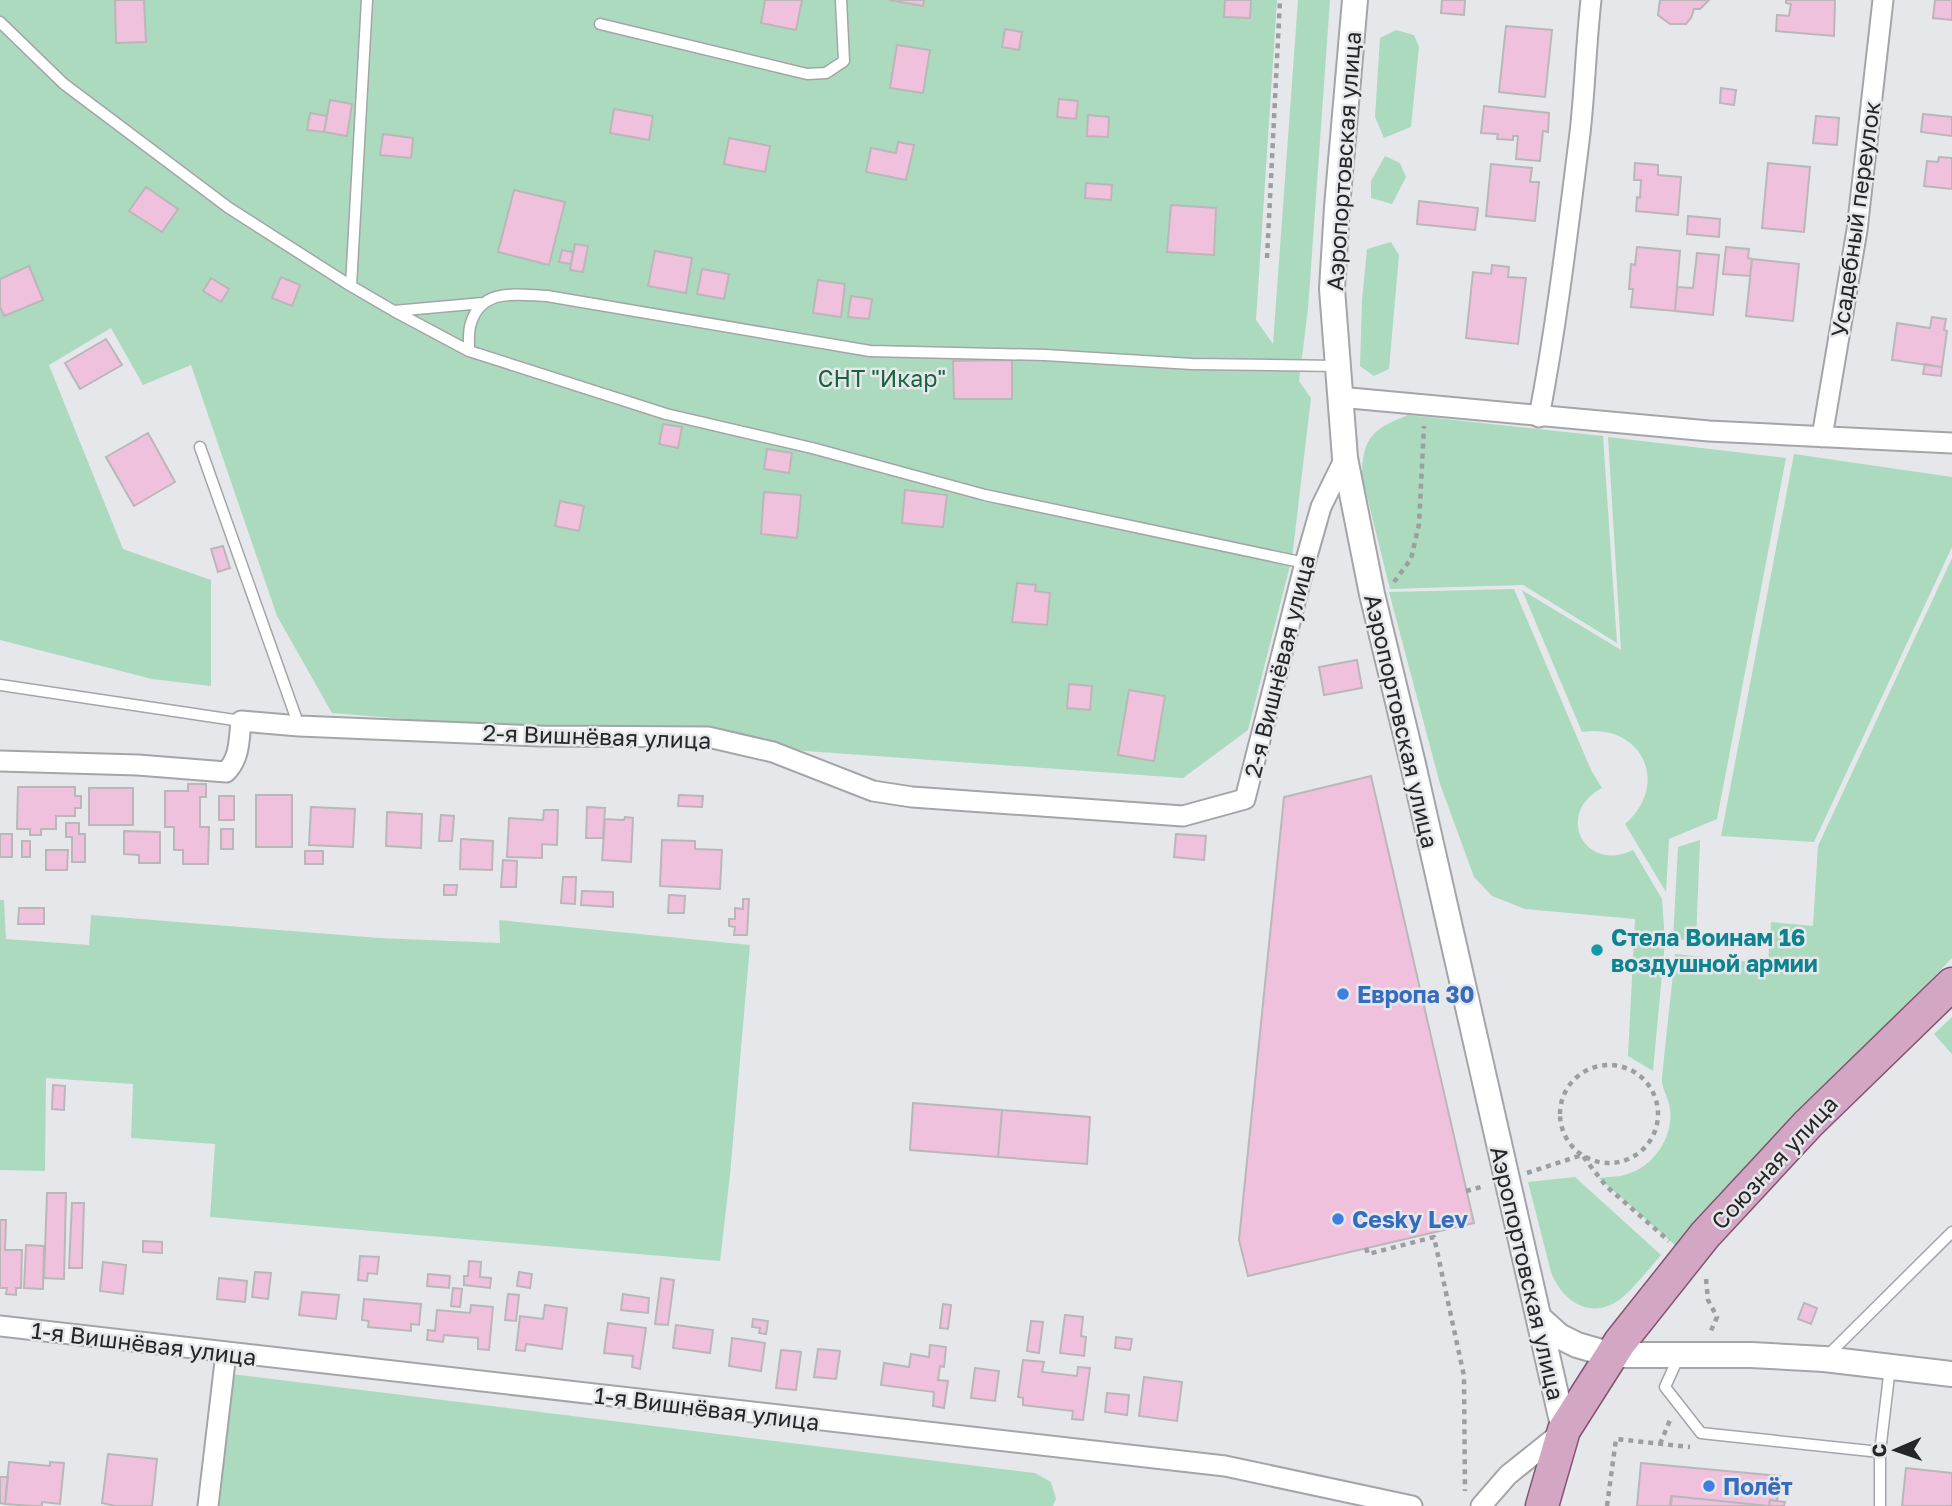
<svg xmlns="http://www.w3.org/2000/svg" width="1952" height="1506" font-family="'Golos Text',sans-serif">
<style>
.green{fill:#acdabe}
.building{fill:#f0c1dc;stroke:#bab7b9;stroke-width:2}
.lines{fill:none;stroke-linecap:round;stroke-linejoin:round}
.service-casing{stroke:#a3a5a8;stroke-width:13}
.minor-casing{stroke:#a3a5a8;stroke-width:23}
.tertiary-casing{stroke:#a3a5a8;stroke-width:28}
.primary-casing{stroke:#835472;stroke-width:35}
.path{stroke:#9d9ea0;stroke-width:4.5;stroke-dasharray:5 5;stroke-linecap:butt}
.service{stroke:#fff;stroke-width:10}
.minor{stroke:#fff;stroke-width:19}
.tertiary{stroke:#fff;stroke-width:24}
.primary{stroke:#d3a7c3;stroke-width:32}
.culture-dot{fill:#0f9aa8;stroke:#e6e7ea;stroke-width:2.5}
.shop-dot{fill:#3f7fe0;stroke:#e6e7ea;stroke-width:2.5}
.labels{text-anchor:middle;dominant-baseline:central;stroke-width:5;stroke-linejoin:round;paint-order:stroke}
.street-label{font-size:23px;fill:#252627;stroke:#e6e7ea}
.park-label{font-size:23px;fill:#16633f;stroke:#e6e7ea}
.culture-label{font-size:23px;font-weight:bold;fill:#0d838f;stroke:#e6e7ea;text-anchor:start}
.shop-label{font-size:23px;font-weight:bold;fill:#366cbe;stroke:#e6e7ea;text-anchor:start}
</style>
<rect width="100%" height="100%" fill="#e6e7ea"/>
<!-- green -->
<path class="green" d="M0,0h1277l-21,320 17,24 25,-344h32l-22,309 -9,72 12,17 -19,160 -44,172 -65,48 -419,-30 -432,-35 -55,-97 -86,-251 -48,20 -32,-57 -62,37 74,184 88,31v106l-59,-7 -152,-39z
M1396,30l18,5 5,12 -8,80 -27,11 -9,-21 5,-79z
M1385,156l15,7 6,14 -14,27 -21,-6v-17z
M1391,242l8,13 -10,114 -15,7 -14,-10 2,-66 5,-51z
M1408,415l195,21 14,207 -94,-58 -133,4 -28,-113c0,-40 13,-48 46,-61z
M1608,437l178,21 -69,361 -48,20 -3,53 -41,-68c46,-40 17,-101 -43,-92l-60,-142 99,60z
M1794,454l158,23v70l-138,295 -93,-6z
M1952,558v400l-276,288 -77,-68c7,-1 15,-1 21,-2 31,-5 54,-37 50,-67 -1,-11 -9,-21 -8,-31 4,-42 9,-83 13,-124l93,10 3,-42 42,4 5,-80z
M1514,589l77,181 11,18c-48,25 -18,86 31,62l29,49 3,43 -12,129 -25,-15 7,-137 -110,-10 -33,-13 -18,-19 -34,-93 -51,-192z
M1700,840l-4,101 -23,-2 5,-92z
M0,900h4l2,39 83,6 2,-30 288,23 121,5 -1,-23 251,25 -20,230 -10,86 -510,-44 5,-73 -84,-6 2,-54 -87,-6 -1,93 -45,-1z
M1952,1017v37l-18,-20z
M1575,1177l86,78c-12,14 -24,29 -37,41 -29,26 -61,8 -73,-24l-23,-90z
M231,1374l804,99 16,9 5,17 -3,7h-836z"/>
<!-- building -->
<path class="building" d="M115,0h29l2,42 -30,1z
M765,0h37l-6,30 -35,-7z
M889,0h35l-1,6z
M1225,0h26l-1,18 -26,-1z
M1442,0h23l-1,15 -23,-2z
M1660,0h49l-9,9h-6l-3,9 -5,6h-16l-12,-9z
M1786,0h49l-1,36 -58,-5 1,-16 12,1 2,-12 -5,-1z
M1935,0h17v20l-19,-2z
M1506,26l46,4 -7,67 -46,-5z
M1005,29l17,3 -3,18 -17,-3z
M897,45l33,5 -7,43 -33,-5z
M1721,88l15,2 -2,15 -14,-2z
M1059,99l19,2 -2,18 -19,-2z
M330,100l22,4 -5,32 -23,-4z
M1484,106l65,7 -1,19 -5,-1 -3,30 -24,-2 2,-23h-5v4l-16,-1 1,-5 -17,-1z
M614,109l39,7 -4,24 -39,-7z
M310,113l17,3 -3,16 -17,-2z
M1923,114l29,3v19l-31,-4z
M1088,115l21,2 -1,20 -21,-1z
M1816,116l23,2 -2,27 -24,-2z
M383,134l30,4 -2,20 -31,-3z
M729,138l41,8 -5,26 -41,-8z
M898,142l16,3 -8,35 -40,-8 5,-24 25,5z
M1939,157l13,1v31l-28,-3 3,-25 11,1z
M1635,163l23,2v10l23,2 -3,38 -42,-4 1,-14 3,1 1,-18h-7z
M1768,163l42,4 -6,65 -42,-4z
M1491,164l41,4 -2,14h9l-4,39 -49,-5z
M1086,183l26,2 -1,15 -26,-2z
M146,187l32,22 -16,23 -33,-21z
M514,190l51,12 -16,63 -51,-13z
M1419,201l59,7 -3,22 -58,-6z
M1171,205l45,3 -2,47 -47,-3z
M1688,216l32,3 -1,18 -32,-3z
M575,244l13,2 -5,26 -13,-2z
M1637,247l43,4 -5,60 -44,-4 2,-18h-4l2,-25 4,1z
M1726,247l23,2 -1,9 4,1 -2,17 -27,-2z
M562,250l11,2 -2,12 -12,-2z
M655,251l37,7 -6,35 -38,-7z
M1697,253l22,2 -6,60 -38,-4 2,-24 16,1z
M1752,259l47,5 -6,57 -47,-5z
M1492,265l17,2 -1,10 18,1 -8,66 -52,-6 7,-66 18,2z
M29,266l14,34 -39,16 -4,-9v-28z
M702,269l27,5 -5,25 -27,-5z
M281,277l19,8 -8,21 -20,-8z
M211,278l18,11 -8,13 -18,-11z
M818,280l27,4 -4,33 -28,-4z
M851,296l21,3 -3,20 -21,-2z
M1932,317l14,2 -2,11 3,1 -5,36 -50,-7 5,-37 33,5z
M106,339l16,26 -42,24 -15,-26z
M1012,360v39h-58l-1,-38z
M1925,364l17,3 -1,9 -18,-2z
M663,424l19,3 -4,21 -19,-4z
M148,433l27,49 -41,24 -28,-49z
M767,449l25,4 -3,20 -25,-4z
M905,490l42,5 -4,32 -41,-4z
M764,492l37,3 -4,43 -36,-4z
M560,501l24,5 -5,25 -24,-5z
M223,546l7,22 -12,4 -7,-23z
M1017,583l19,2 -1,6 15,2 -3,32 -35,-3z
M1357,660l5,28 -38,7 -5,-28z
M1069,684l23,2 -2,24 -23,-2z
M1129,690l36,6 -11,65 -36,-6z
M1371,776l103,447 -226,53 -9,-36 45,-443z
M188,784h18v13h-6v30h9l-1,37h-25v-14h-9v-23h-9v-36h23z
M18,787h57v9h6v12h-6v8h-19v13h-15v6h-11v-6h-13z
M89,788h44v37h-44z
M256,795h36v52h-36z
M679,795l24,1 -1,11 -24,-1z
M219,796h15v24h-15z
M311,807l44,2 -2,38 -44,-2z
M587,807l18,1 -2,30h-17z
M544,810h14l-1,35 -15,-1v14l-35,-1 2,-39 34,2z
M387,812l35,2 -1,34 -35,-2z
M441,815l13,1 -2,25h-13z
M625,817l8,1 -2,44 -29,-2 3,-41 19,1z
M66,823h13v11h6v28h-13v-25h-6z
M221,829h12v20h-12z
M124,831l36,1v31h-21v-8l-15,-1z
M0,834h12v23h-12z
M1176,834l30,2 -2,24 -30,-3z
M461,839l32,2 -1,29 -32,-1z
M662,840l33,1v8l27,1 -2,39 -60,-3z
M22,841h8v16h-8z
M46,850h22l-1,20h-21z
M305,851h18v13h-18z
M503,860l14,1 -1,26h-15z
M563,877h13l-1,27 -14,-1z
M444,885h13l-1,10h-12z
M582,891l31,1v15l-32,-2z
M669,895l16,1 -1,17h-16z
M743,899h6l-2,36h-13l1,-8 -6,-1v-7h6v-11l8,1z
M19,908h25v16h-26z
M53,1085l12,1 -1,24 -12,-1z
M913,1103l89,7 -4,47 -88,-7z
M1002,1110l88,7 -3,47 -89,-7z
M47,1193h19l-2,86 -20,-1z
M72,1203h12l-2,65h-13z
M0,1220h6l-1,30h17l-1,38h-5v7l-10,-1 1,-6h-7z
M143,1241l19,1v11l-19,-1z
M26,1245l18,1 -1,43 -19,-1z
M360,1256l19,1 -2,17 -9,-1 -1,8 -9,-1z
M469,1261l12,1 -1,15 11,1 -1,10 -26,-3v-9h4z
M103,1262l23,3 -3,29 -23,-3z
M255,1272l16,1 -3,26 -16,-2z
M519,1272l13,2 -2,14 -13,-2z
M428,1274l22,2 -1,12 -22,-2z
M219,1278l28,3 -2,21 -28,-3z
M661,1278l13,2 -6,45 -13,-1z
M453,1288l9,1 -2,18 -9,-1z
M302,1292l37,3 -3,24 -37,-4z
M508,1294l11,1 -3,26 -11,-1z
M623,1294l26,4 -1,15 -27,-3z
M364,1299l57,5 -2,21 -8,-1v7l-43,-4 1,-6 -7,-1z
M1804,1303l13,5 -6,16 -13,-5z
M943,1304l8,1 -3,24 -8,-1z
M471,1305l22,2 -4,43 -11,-1v-11l-34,-3 -1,7 -16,-2 1,-10 7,1 2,-21 33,3z
M545,1305l22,3 -5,41 -36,-5 -1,7 -9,-1 4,-34 23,3z
M1065,1315l18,2 -2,19 5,1 -2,19 -24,-3z
M753,1319l15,2 -2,13 -7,-1 1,-5 -8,-1z
M1031,1321l12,1 -4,31 -12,-2z
M608,1323l38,5 -6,41 -8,-2 1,-11 -29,-3z
M676,1325l37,5 -3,23 -37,-5z
M1116,1337l16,2 -2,11 -15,-2z
M732,1338l33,5 -4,28 -32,-5z
M930,1345l16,2 -2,20 -4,-1 -2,14 10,1 -4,27 -11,-2 1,-14 -53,-7 3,-22 25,4 2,-13 18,3z
M818,1349l22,2 -4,28 -22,-2z
M781,1350l20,2 -5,38 -20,-2z
M1023,1360l21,2 -2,10 35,4 1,-9 12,1 -7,52 -11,-1 1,-8 -50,-6v-7l-5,-1z
M975,1368l24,3 -4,30 -24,-3z
M1144,1377l38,5 -5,39 -38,-5z
M1107,1393l22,2 -2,20 -22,-3z
M108,1454l49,5 -5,47h-37l-13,-3z
M9,1462l41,4v-4l14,1 -4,41 -18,-2v4h-9l-28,-2z
M1641,1463l139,13 -3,25 -7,-1 -1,6 -98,-10 -1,10h-33z
M1906,1468l46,5v33h-50z
M0,1477h8l-3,27 -5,-1z
M1672,1496l97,10 1,-6 15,2 -1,4h-113z"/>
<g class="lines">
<defs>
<path id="service" d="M0,22l64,62 165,124 122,78 43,25 89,-8
M600,24l207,50 19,-1 18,-12 -3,-61
M351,286l16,-286
M394,311l75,40 197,63 146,34 173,47 320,68
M469,351c0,-9 -1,-20 2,-28 11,-36 47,-28 76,-27l323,55 175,4 147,9 145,2
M200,447l99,279
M0,685l241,36
M1679,1356l-14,31 36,46 179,19 10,-85
M1827,1356l125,-124
M1880,1452v54"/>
<path id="minor" d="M1339,397l370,34 243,12
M1539,417c18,-94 29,-189 41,-284 5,-44 6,-89 11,-133
M1822,437l35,-207 26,-230
M0,761l138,4 88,7c14,-14 13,-32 15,-51l58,5 241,10 168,1 65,15 100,39 39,6 271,19 62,-17 60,-236 16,-56 24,-49
M0,1326l1225,140 187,40
M208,1506l18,-153
M1481,1506l27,-31 55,-44"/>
<path id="tertiary" d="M1355,0l-18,207 -5,82 13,169 27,136 40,166 152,670
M1539,1318l20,18 18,9 35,10h139l73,4 128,15"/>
<path id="primary" d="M1542,1506l22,-76 56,-88 85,-107 103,-111 144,-140"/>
</defs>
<!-- service casing -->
<use href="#service" class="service-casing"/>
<!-- minor casing -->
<use href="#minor" class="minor-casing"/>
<!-- tertiary casing -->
<use href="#tertiary" class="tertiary-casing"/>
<!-- primary casing -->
<use href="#primary" class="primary-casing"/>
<!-- path -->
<path class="path" d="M1267,258l13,-258
M1394,582l17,-23 8,-35 5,-98
M1560 1114a49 49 0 1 1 98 0a49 49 0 1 1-98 0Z
M1527,1173l55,-18 24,31 63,55
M1466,1191l19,-5
M1366,1248l2,6 66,-17 30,139 1,115
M1706,1279l2,21 9,17 -7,16
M1660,1444l10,-24
M1607,1506l9,-67 74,8"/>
<!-- service -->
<use href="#service" class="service"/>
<!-- minor -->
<use href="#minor" class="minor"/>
<!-- tertiary -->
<use href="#tertiary" class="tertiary"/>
<!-- primary -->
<use href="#primary" class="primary"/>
</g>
<!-- markers -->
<circle class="culture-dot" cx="1597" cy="950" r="7"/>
<g class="shop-dot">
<circle cx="1343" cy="994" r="7"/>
<circle cx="1338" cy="1219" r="7"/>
<circle cx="1709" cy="1486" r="7"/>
</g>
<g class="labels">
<!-- street labels -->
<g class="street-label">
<text transform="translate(1343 161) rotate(-86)">Аэропортовская улица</text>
<text transform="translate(1855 219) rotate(-82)">Усадебный переулок</text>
<text transform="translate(1279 666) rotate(-76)">2-я Вишнёвая улица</text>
<text transform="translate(1402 721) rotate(77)">Аэропортовская улица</text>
<text transform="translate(597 736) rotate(2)">2-я Вишнёвая улица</text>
<text transform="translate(1774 1162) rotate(-47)">Союзная улица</text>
<text transform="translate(1528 1273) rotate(77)">Аэропортовская улица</text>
<text transform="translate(144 1343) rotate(7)">1-я Вишнёвая улица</text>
<text transform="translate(707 1408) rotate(7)">1-я Вишнёвая улица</text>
</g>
<!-- park labels -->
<g class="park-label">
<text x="882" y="378">СНТ "Икар"</text>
</g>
<!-- culture labels -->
<g class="culture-label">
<text x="1611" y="937">Стела Воинам 16<tspan x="1611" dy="26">воздушной армии</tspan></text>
</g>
<!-- shop labels -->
<g class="shop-label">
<text x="1357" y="994">Европа 30</text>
<text x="1352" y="1219">Cesky Lev</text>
<text x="1723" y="1486">Полёт</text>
</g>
</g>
<!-- north arrow -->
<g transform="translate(1896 1450) rotate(268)" stroke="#e6e7ea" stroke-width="5" paint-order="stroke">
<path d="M0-5L12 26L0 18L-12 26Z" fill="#252627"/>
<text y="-10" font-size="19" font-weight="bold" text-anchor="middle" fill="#252627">С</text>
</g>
</svg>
